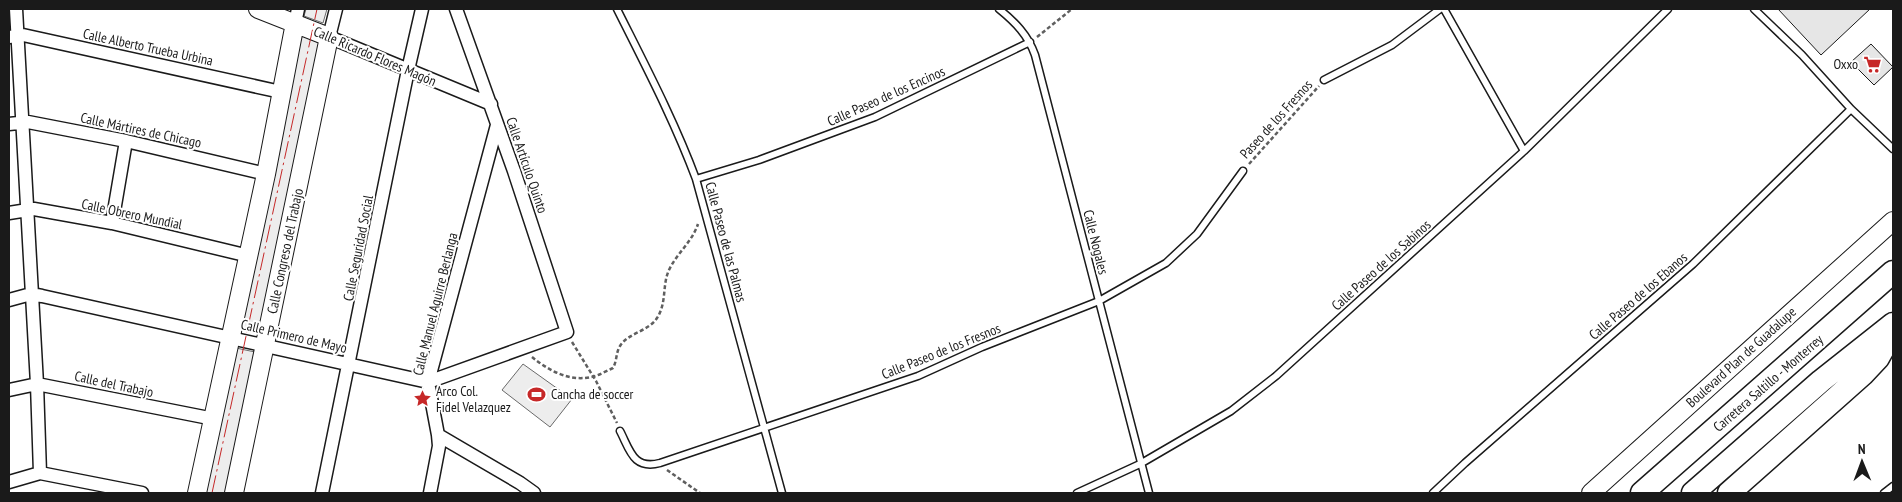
<svg xmlns="http://www.w3.org/2000/svg" width="1902" height="502" font-family="'PT Sans Narrow',sans-serif">
<style>
.built{fill:#ededed;stroke:#6a6a6a}
.building{fill:#e6e6e6;stroke:#1a1a1a}
.lines{fill:none;stroke-linecap:round;stroke-linejoin:round}
.lane-casing{stroke:#1a1a1a;stroke-width:9}
.street-casing{stroke:#1a1a1a;stroke-width:15}
.secondary-casing{stroke:#1a1a1a;stroke-width:20}
.highway-casing{stroke:#1a1a1a;stroke-width:25}
.path{stroke:#5f5f5f;stroke-width:2.5;stroke-dasharray:4 2.5;stroke-linecap:butt}
.lane{stroke:#fff;stroke-width:6}
.street{stroke:#fff;stroke-width:12}
.secondary{stroke:#fff;stroke-width:18}
.highway{stroke:#fff;stroke-width:22}
.power{stroke:#c62828;stroke-width:1;stroke-dasharray:18 4 2.5 4;stroke-linecap:butt}
.labels{text-anchor:middle;dominant-baseline:central;stroke-width:4;stroke-linejoin:round;paint-order:stroke}
.street-label{font-size:14px;fill:#1a1a1a;stroke:#fff}
.poi-label{font-size:14px;fill:#1a1a1a;stroke:#fff;text-anchor:start}
</style>
<rect width="100%" height="100%" fill="#fff"/>
<!-- built -->
<path class="built" d="M306,9h21l-4,14 -19,-7z
M301,35l18,8 -58,289 -21,-3z
M236,348l19,4 -29,141h-21z
M523,364l49,35 -22,28 -48,-37z"/>
<!-- building -->
<path class="building" d="M1778,9h92l-49,46z
M1871,44l22,23 -19,18 -23,-23z"/>
<g class="lines">
<defs>
<path id="lane" d="M617,9c28,56 57,111 79,170l86,314
M999,9c16,13 29,26 36,46l114,438
M1444,9l80,142
M1754,9l48,46 49,54 42,40
M1324,80l68,-35 48,-36
M696,179l63,-19 116,-43 155,-75
M620,431c10,19 13,39 40,32l258,-87 64,-29 117,-46 67,-38 31,-29 46,-63
M1077,493l63,-29 91,-53 45,-35 248,-225 144,-142
M1433,493l32,-30 228,-199 158,-155
M1884,493l9,-7"/>
<path id="street" d="M16,9l21,375 3,89
M336,9l-7,28 162,67
M295,23l3,-14
M9,37l14,-2 258,57
M9,124l19,-2 98,19 140,33
M9,213l25,-4 78,14 137,33
M112,223l14,-82
M9,300l22,-6 11,2 386,86 139,-50 -53,-161 -58,-162
M9,390l28,-6 177,35
M438,435l82,48 14,10
M9,482l31,-9 102,20
M322,493l86,-423 14,-61
M430,493l9,-47 -1,-11 -10,-53 69,-257"/>
<path id="secondary" d="M197,493l69,-319 29,-151
M234,493l95,-456 -71,-28
M1591,493l302,-272"/>
<path id="highway" d="M1642,493l251,-221
M1693,493l128,-112 72,-57
M1729,493l134,-119 15,-16 15,-27"/>
</defs>
<!-- lane casing -->
<use href="#lane" class="lane-casing"/>
<!-- street casing -->
<use href="#street" class="street-casing"/>
<!-- secondary casing -->
<use href="#secondary" class="secondary-casing"/>
<!-- highway casing -->
<use href="#highway" class="highway-casing"/>
<!-- path -->
<path class="path" d="M1037,37l35,-28
M1249,164l70,-78
M572,342l24,39 21,42
M532,357c16,13 37,25 59,20 7,-1 15,-6 22,-9 4,-7 3,-16 7,-22 8,-13 29,-15 37,-28 10,-15 5,-33 12,-48 8,-17 23,-28 29,-46
M667,470l33,23"/>
<!-- lane -->
<use href="#lane" class="lane"/>
<!-- street -->
<use href="#street" class="street"/>
<!-- secondary -->
<use href="#secondary" class="secondary"/>
<!-- highway -->
<use href="#highway" class="highway"/>
<!-- power -->
<path class="power" d="M212,493l105,-484"/>
</g>
<!-- icons -->
<defs>
<symbol id="supermarket-bare" viewBox="-9 -9 18 18"><path d="M-6-5.5h2.5l.6 2H6L4.5 2H-2.5L-4.4-4H-6ZM-1.5 3.2a1.3 1.3 0 1 0 .1 0ZM3 3.2a1.3 1.3 0 1 0 .1 0Z" fill="#c62828" stroke="#fff" stroke-width="2.5" paint-order="stroke"/></symbol>
<symbol id="stadium-bare" viewBox="-9 -9 18 18"><path d="M0-5a6.5 5 0 1 0 0 10a6.5 5 0 1 0 0-10ZM-3.5-1.8h7v3.6h-7Z" fill="#c62828" stroke="#fff" stroke-width="2.5" paint-order="stroke"/></symbol>
<symbol id="sight-bare" viewBox="-9 -9 18 18"><path d="M0-6L1.8-2.2L6-1.7L2.9 1.2L3.7 5.4L0 3.3L-3.7 5.4L-2.9 1.2L-6-1.7L-1.8-2.2Z" fill="#c62828" stroke="#fff" stroke-width="2.5" paint-order="stroke"/></symbol>
</defs>
<g fill-rule="evenodd">
<use href="#supermarket-bare" x="1860" y="52" width="25" height="25"/>
<use href="#stadium-bare" x="524" y="382" width="25" height="25"/>
<use href="#sight-bare" x="410" y="386" width="25" height="25"/>
</g>
<g class="labels">
<!-- street labels -->
<g class="street-label">
<text transform="translate(148 47) rotate(12)">Calle Alberto Trueba Urbina</text>
<text transform="translate(375 56) rotate(23)">Calle Ricardo Flores Magón</text>
<text transform="translate(886 96) rotate(-24)">Calle Paseo de los Encinos</text>
<text transform="translate(1276 119) rotate(-48)">Paseo de los Fresnos</text>
<text transform="translate(141 130) rotate(12)">Calle Mártires de Chicago</text>
<text transform="translate(527 165) rotate(71)">Calle Artículo Quinto</text>
<text transform="translate(132 214) rotate(12)">Calle Obrero Mundial</text>
<text transform="translate(726 242) rotate(75)">Calle Paseo de las Palmas</text>
<text transform="translate(1096 242) rotate(76)">Calle Nogales</text>
<text transform="translate(358 248) rotate(-79)">Calle Seguridad Social</text>
<text transform="translate(285 251) rotate(-78)">Calle Congreso del Trabajo</text>
<text transform="translate(1381 265) rotate(-42)">Calle Paseo de los Sabinos</text>
<text transform="translate(1638 296) rotate(-41)">Calle Paseo de los Ebanos</text>
<text transform="translate(435 304) rotate(-76)">Calle Manuel Aguirre Berlanga</text>
<text transform="translate(294 336) rotate(13)">Calle Primero de Mayo</text>
<text transform="translate(941 351) rotate(-22)">Calle Paseo de los Fresnos</text>
<text transform="translate(1741 357) rotate(-42)">Boulevard Plan de Guadalupe</text>
<text transform="translate(1768 383) rotate(-41)">Carretera Saltillo - Monterrey</text>
<text transform="translate(114 384) rotate(12)">Calle del Trabajo</text>
</g>
<!-- poi labels -->
<g class="poi-label">
<text x="1858" y="64" text-anchor="end">Oxxo</text>
<text x="436" y="391">Arco Col.<tspan x="436" dy="16">Fidel Velazquez</tspan></text>
<text x="551" y="394">Cancha de soccer</text>
</g>
</g>
<!-- border -->
<rect width="1902" height="502" fill="none" stroke="#1a1a1a" stroke-width="20"/>
<!-- north arrow -->
<g transform="translate(1862 462) rotate(359)" stroke="#ffffff" stroke-width="4" paint-order="stroke">
<path d="M0-4L9 19L0 12L-9 19Z" fill="#1a1a1a"/>
<text y="-8" font-size="14" font-weight="bold" text-anchor="middle" fill="#1a1a1a">N</text>
</g>
</svg>
